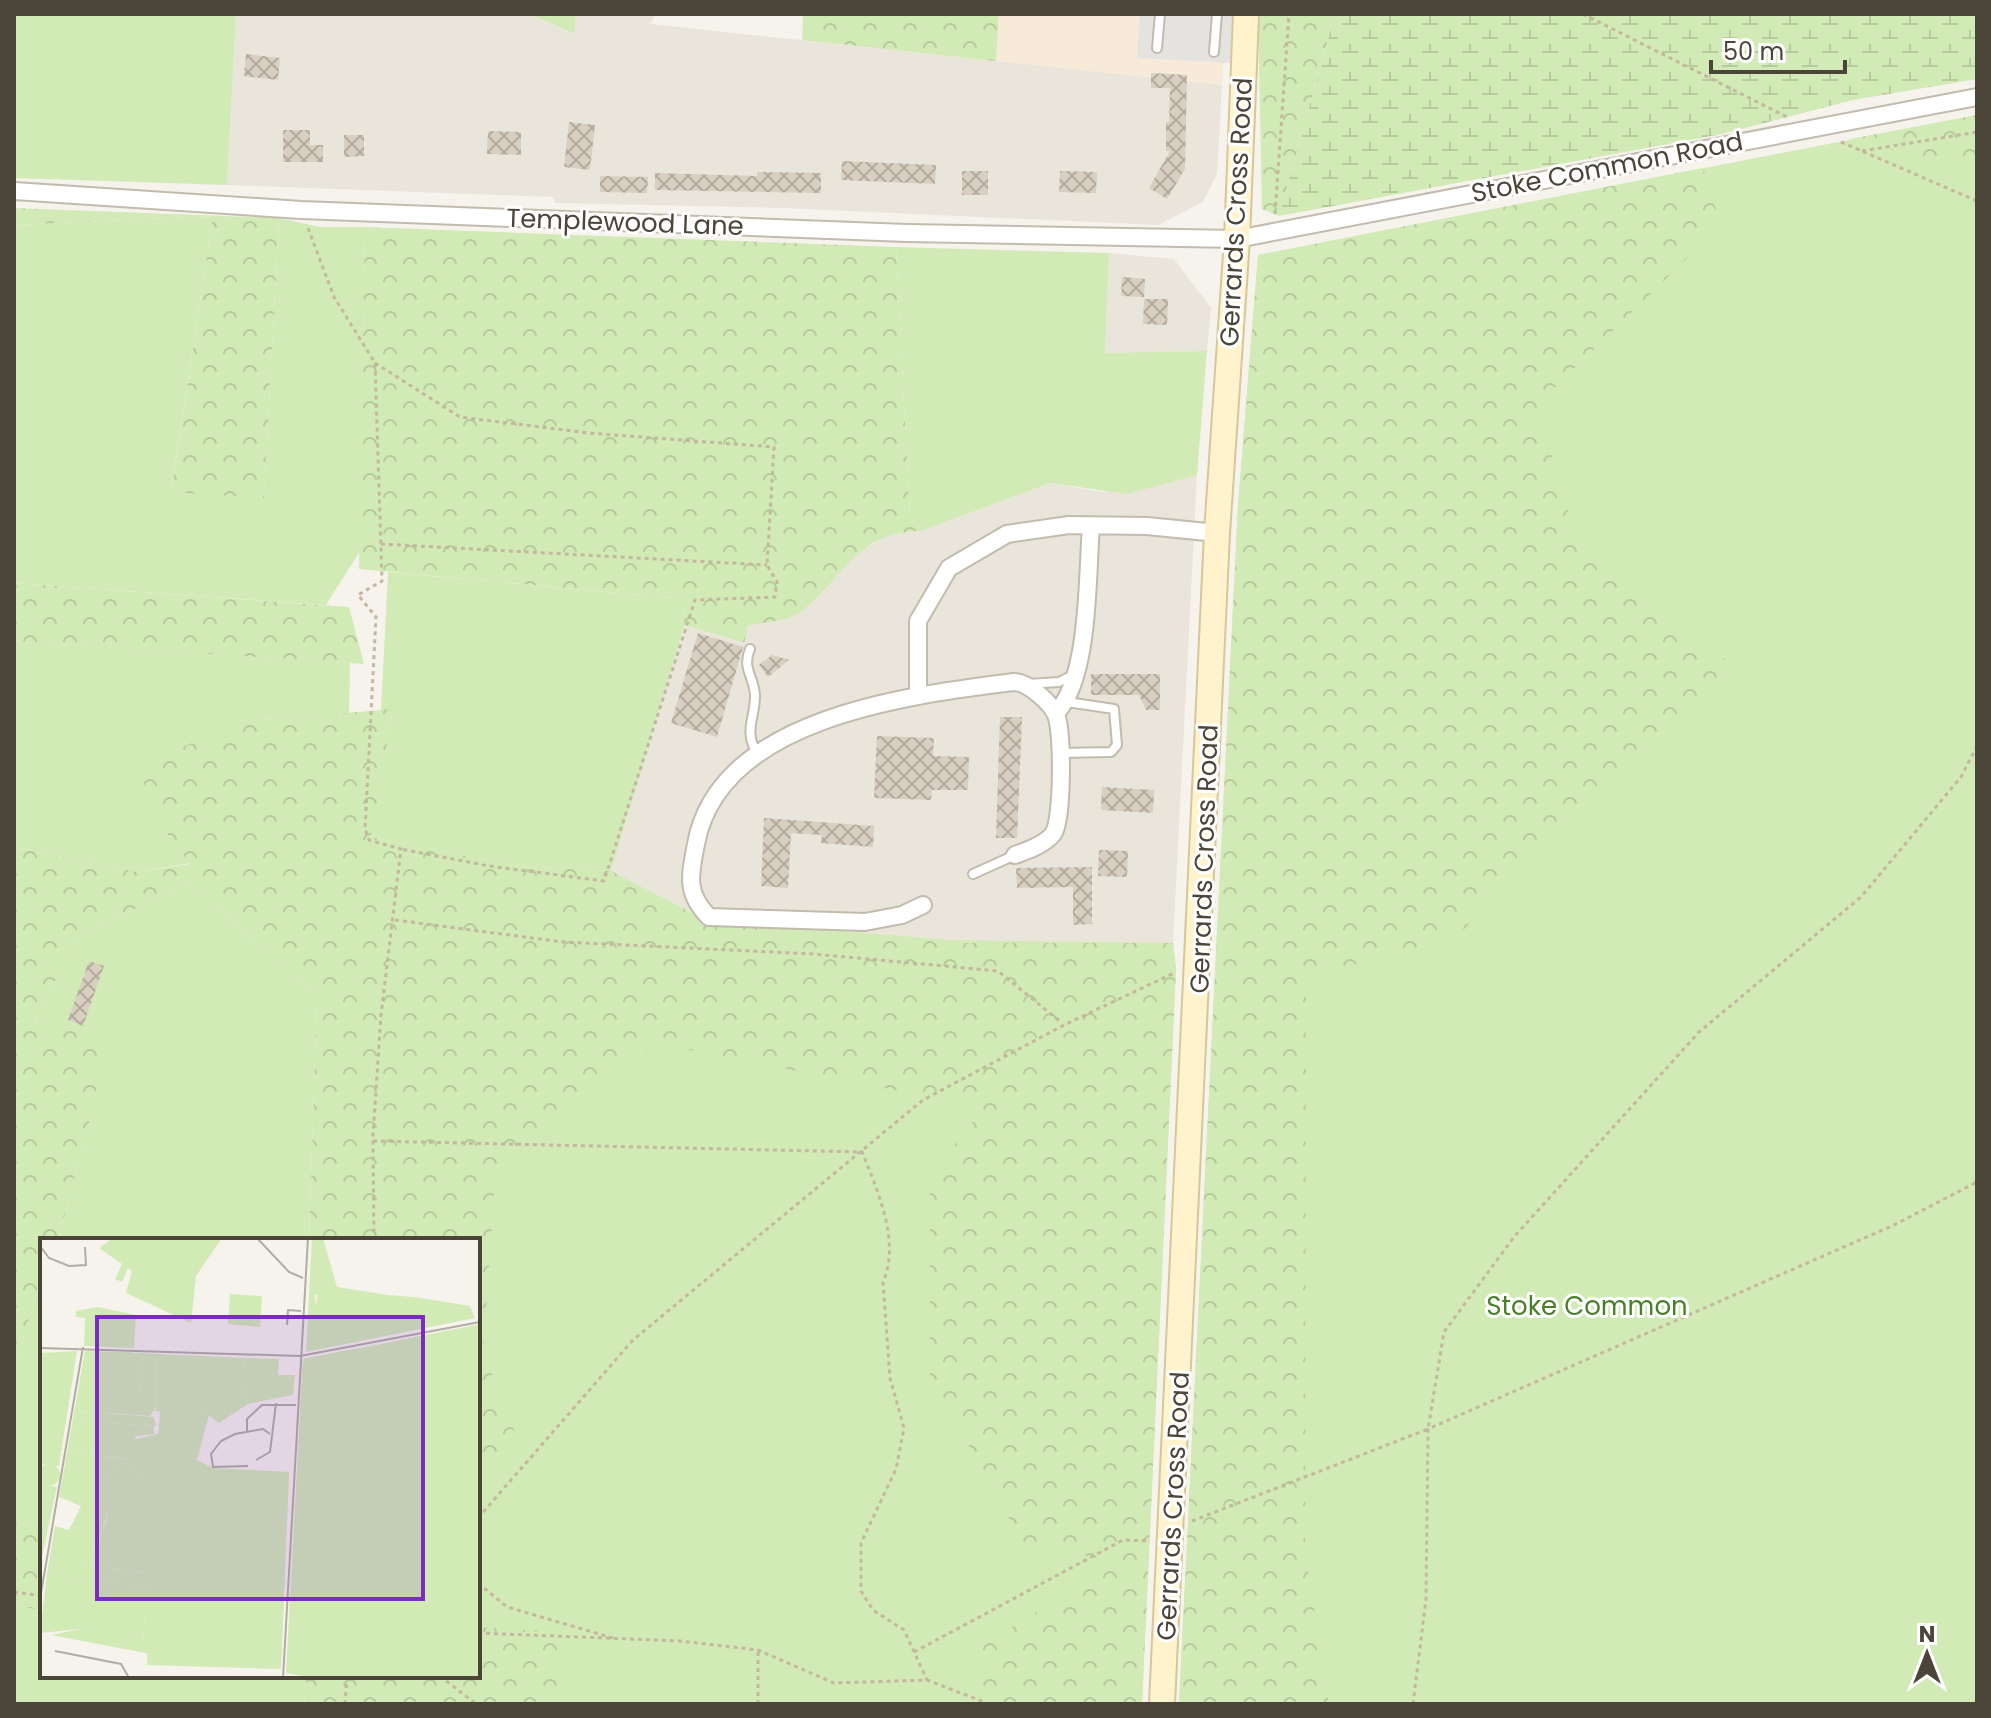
<svg xmlns="http://www.w3.org/2000/svg" width="1991" height="1718" font-family="Poppins,sans-serif">
<style>
.residential{fill:#eae5da}
.commercial{fill:#f7ead8}
.green{fill:#d2eab5}
.forest{fill:url(#forest-crowns)}
.wetland{fill:url(#wetland-marsh)}
.parking{fill:#e5e3e0}
.building{fill:url(#building-cross-hatch)}
.lines{fill:none;stroke-linecap:round;stroke-linejoin:round}
.lane-casing{stroke:#c2bbae;stroke-width:12}
.street-casing{stroke:#c2bbae;stroke-width:20}
.secondary-casing{stroke:#d6c79b;stroke-width:28}
.path{stroke:#c4b79f;stroke-width:3;stroke-dasharray:4 4;stroke-linecap:butt}
.lane{stroke:#fff;stroke-width:8}
.street{stroke:#fff;stroke-width:16}
.secondary{stroke:#fff3cd;stroke-width:24}
.labels{text-anchor:middle;dominant-baseline:central;stroke-width:6;stroke-linejoin:round;paint-order:stroke}
.street-label{font-size:26px;fill:#4b4439;stroke:#fff}
.park-label{font-size:26px;fill:#4a7f2a;stroke:#fff}
.inset-road{fill:none;stroke:#b2ada4;stroke-width:2}
.view{fill:#7b2cbf;fill-opacity:0.15;stroke:#7b2cbf;stroke-width:4}
.inset-edge{fill:none;stroke:#4b4439;stroke-width:4}
</style>
<defs>
<pattern id="forest-crowns" width="20" height="18" patternUnits="userSpaceOnUse" patternTransform="scale(2)"><rect width="20" height="18" fill="#d2eab5"/><path d="M2 6a3 3 0 1 1 6 0M12 15a3 3 0 1 1 6 0" fill="none" stroke="#b6ca9c"/></pattern>
<pattern id="wetland-marsh" width="20" height="14" patternUnits="userSpaceOnUse" patternTransform="scale(2)"><rect width="20" height="14" fill="#d2eab5"/><path d="M1 5h8M5 5V1M11 12h8M15 12V8" fill="none" stroke="#b6ca9c"/></pattern>
<pattern id="building-cross-hatch" width="8" height="8" patternUnits="userSpaceOnUse" patternTransform="scale(2)"><rect width="8" height="8" fill="#d8cfc1"/><path d="M0 0l8 8M0 8l8-8" fill="none" stroke="#b1aa9e"/></pattern>
</defs>
<rect width="100%" height="100%" fill="#f6f3ec"/>
<!-- residential -->
<path class="residential" d="M236,14h294l43,20 3,-20h80l-6,10 572,61 -5,89 -14,28 -45,23 -375,-17 -228,-5 -2,-6 -326,-12z
M1109,253l65,6 37,49 -4,43 -102,3z
M1197,475l-24,468h-229l-3,-4 -234,-19 -96,-49 73,-246 59,18 5,-17 52,-13 54,-58 38,-23 29,-1 129,-48 54,9z"/>
<!-- commercial -->
<path class="commercial" d="M999,14h228l-5,71 -226,-24z"/>
<!-- green -->
<path class="green" d="M14,14h222l-9,171 -213,-7z
M530,14h46l-2,20z
M1977,115v1589h-798l59,-1198 20,-251z
M213,216l-42,275 93,6 15,-279 41,9h45l-5,324 -34,54 -312,-22v-358z
M896,247l213,6 -4,100 102,-2 -10,124 -70,19 -77,-11 -129,48 -11,-14z
M388,572l297,27 -1,27 -73,245 -92,-5 -149,-29 23,-127h-12z
M14,641l336,22 -1,50 -111,9 -91,84 44,57 -55,9 -122,-25z
M191,883l126,114 -8,243h-251l36,-135 8,-66 -67,-16 42,-87z
M347,933l826,10 3,25 -34,736h-818l154,-28v-436z
M42,1276v250l-28,-4v-155z
M14,1606l28,4v66h264l-2,28h-290z"/>
<!-- forest -->
<path class="forest" d="M803,14h196l-3,47 -194,-21z
M1258,14h77l-56,202 -17,-7z
M1977,115v56l-127,-32z
M1703,168l18,57 -184,180 42,145 164,123 -204,173 -82,91 -151,40 -1,573 24,154h-150l59,-1198 20,-251z
M14,208l265,10 -15,280 -93,-6 42,-276 -199,9z
M365,227l531,20 14,270 11,14c-67,2 -74,44 -119,80 -12,10 -39,11 -54,15l-4,17 -60,-18 1,-26 -326,-30z
M14,583l335,24 15,57 -350,-23z
M393,709l-22,128 148,29 92,5 96,49 235,19 2,4h229l3,25 -34,736h-160l-4,-55 137,-87 -93,-20 -92,-167v-200l54,-67 -328,-65 -160,123 -13,185 33,84 -38,33v-228h-169l8,-243 -126,-114 -114,53 -42,87 68,15 -9,67 -36,135h-16v36l-28,91v-520l122,25 54,-8 -43,-58 -5,-40 96,-44z
M14,1522l28,4v84l-28,-4z
M478,1627l90,6 -14,71h-250l2,-28h172z"/>
<!-- wetland -->
<path class="wetland" d="M1335,14h642v65l-124,21 -131,34 -443,82z"/>
<!-- parking -->
<path class="parking" d="M1140,14h93l-3,49 -93,-5z"/>
<!-- building -->
<path class="building" d="M246,54l34,4 -2,22 -34,-4z
M1151,73l36,2 -2,94 -18,30 -18,-11 21,-37h-4v-29h3l1,-34h-19z
M569,122l26,3 -5,45 -26,-3z
M283,130h27v15h13v17h-40z
M488,131l33,1v23l-34,-1z
M344,135h20v21l-20,1z
M842,161l94,4 -1,19 -94,-4z
M962,171h26v24h-26z
M1060,171l37,1 -1,21 -37,-1z
M757,172l64,1v20l-166,-3v-17l102,3z
M600,176l48,1 -1,16 -47,-1z
M1122,277l23,2 -1,18 -23,-1z
M1144,299h24l-1,26 -24,-1z
M698,633l45,14 -26,90 -46,-14z
M772,655l17,5 -21,17 -9,-12z
M1091,674h69v36h-14l-7,-15h-48z
M1000,717h22l-5,121h-21z
M877,736l57,2 -1,18 36,1 -1,33h-36l-1,10 -57,-2z
M1102,787l52,3 -1,23 -52,-3z
M764,818l110,8 -1,21 -52,-4 1,-8 -31,-2 -3,55 -27,-2z
M1099,850l29,1 -1,26 -29,-1z
M1092,867v57l-19,1v-38l-56,1 -1,-20z
M89,961l15,5 -21,60 -15,-6z"/>
<g class="lines">
<defs>
<path id="lane" d="M1157,48l3,-34
M1214,52l3,-38
M750,649c-9,20 6,30 5,49 -1,22 -11,34 2,55
M1028,684l31,-2 16,-8
M1059,753l52,-1 6,-7 -3,-36 -47,-7
M973,874l42,-19"/>
<path id="street" d="M14,191l287,19 606,23 330,6 740,-142
M918,694v-73l31,-53 58,-34 62,-9 78,1 70,7
M1056,713c34,-35 31,-138 35,-187
M923,905l-21,10 -37,7 -156,-5c-24,-24 -19,-42 -13,-73 23,-127 215,-149 318,-162 14,0 37,21 42,33 7,16 7,106 -3,119 -9,11 -25,16 -38,21"/>
<path id="secondary" d="M1162,1704l55,-1171 20,-294 9,-225"/>
</defs>
<!-- lane casing -->
<use href="#lane" class="lane-casing"/>
<!-- street casing -->
<use href="#street" class="street-casing"/>
<!-- secondary casing -->
<use href="#secondary" class="secondary-casing"/>
<!-- path -->
<path class="path" d="M1583,14l204,103
M1841,142l136,59
M1862,151l115,-19
M1275,214l14,-200
M308,228l26,69 41,66 7,218 -24,14 18,22 -11,212 4,11 32,9 -20,166 -8,120 1,105
M375,363l85,54 128,16 186,14 -7,118 10,17 -2,15 -80,3 -91,281 -115,-15 -88,-17
M381,544l386,21
M395,920l168,22 251,12 184,17 64,52
M373,1141l489,11c15,37 39,90 21,130l7,96 14,50 -8,41 -35,74v48l12,19 31,20 23,50
M478,1518l155,-178 290,-240 141,-75 110,-52
M1192,1521l236,-92 16,-97 70,-95 185,-205 162,-135 100,-120 16,-31
M478,1583l29,24 106,31
M14,1592l28,4
M478,1633l202,8 78,9 76,33 93,-3 62,24
M914,1652l209,-112 27,1
M440,1676l36,28
M345,1704l2,-28
M758,1704v-54
M1413,1704l13,-105 2,-170 466,-204 83,-43"/>
<!-- lane -->
<use href="#lane" class="lane"/>
<!-- street -->
<use href="#street" class="street"/>
<!-- secondary -->
<use href="#secondary" class="secondary"/>
</g>
<g class="labels">
<!-- street labels -->
<g class="street-label">
<text transform="translate(1607 167) rotate(-11)">Stoke Common Road</text>
<text transform="translate(1236 212) rotate(-87)">Gerrards Cross Road</text>
<text transform="translate(625 222) rotate(2)">Templewood Lane</text>
<text transform="translate(1204 859) rotate(-88)">Gerrards Cross Road</text>
<text transform="translate(1173 1506) rotate(-87)">Gerrards Cross Road</text>
</g>
<!-- park labels -->
<g class="park-label">
<text x="1587" y="1306">Stoke Common</text>
</g>
</g>
<!-- overview -->
<g transform="translate(40 1238)">
<rect width="440" height="440" fill="#f6f3ec"/>
<path d="M73,0h109l-26,38 -5,47 -65,-30 6,-22 -4,-3 -6,14 -7,-3 7,-15 -23,-16zM58,69l38,8 -2,33 -50,-2 1,-28 -9,-1v-6zM440,87v353l-193,-9 16,-310zM37,113l-18,115 -19,-2v-111zM92,114l-7,46h15l3,-45 14,1 -1,53 -6,9 -71,-5 9,-56zM204,120l35,1 -1,16h17l-2,20 -45,9zM120,173l49,4 -12,45 -40,-6zM40,183l74,5v8l-18,2 -8,23 -58,-7zM88,224l21,19v92l-67,-9 16,-19 8,-24 7,-33 -10,-3 6,-14zM114,232l135,2 -8,197 -134,-4zM0,246l17,3 -17,79zM7,336l100,13 -4,57 -62,-15 -41,4z" fill="#d2eab5"/>
<path d="M272,0h11l14,49 51,8 -1,6 -72,-6 1,22 -10,35zM190,56l32,2 -2,31 -32,-3zM440,87l-2,45 -78,-30 76,-15zM336,107l3,9 -30,30 7,23 27,20 -47,44 -25,7 4,122 -4,29 60,31 66,-5 13,-19 30,-23v65h-167l-27,-5 17,-314zM45,113l58,2 -3,46 -15,-1 6,-45 -43,2 -9,56 75,6 2,9 -76,-5 -10,31 57,7 -7,-16 41,-10 -3,21 39,6 16,8 76,4 -8,191 -109,-5 -121,-23 30,-6 62,14 4,-56 -100,-13 8,-48 14,4 12,-24 -22,-9zM88,224l21,19 -1,92 -66,-9 16,-19 14,-47 2,-11 -11,-3 6,-13zM164,250l54,11 -9,11v33l15,27 15,4 -22,14 6,49 -12,1 -4,-14 -44,8 -4,-17 -19,7 10,-37 -18,-1 -1,-22 10,-10 -5,-13 2,-31zM117,116l87,4 4,46 -29,19 -10,-8 -53,-4zM-2 237a11 11 0 1 1 22 0a11 11 0 1 1-22 0Z" fill="#d2eab5" fill-rule="evenodd"/>
<path d="M279,51l67,12 2,-6 26,2 56,9 5,12 -169,34z" fill="#d2eab5"/>
<path class="inset-road" d="M217,0l32,34 14,6M0,8l9,12 20,8 17,-1 -1,-18M247,87l1,-15 13,1M0,110l260,8 180,-34M207,193v-12l15,-14h34M216,222l14,-8 6,-49M208,228l-35,1 -2,-13 10,-13 14,-7 28,-5 7,5M0,361l43,-252M15,413l66,13 8,14M243,440l25,-440"/>
<path class="view" d="M57,79h326v282h-326z"/>
<rect width="440" height="440" class="inset-edge"/>
</g>
<!-- border -->
<rect width="1991" height="1718" fill="none" stroke="#4b4439" stroke-width="32"/>
<!-- north arrow -->
<g transform="translate(1927 1654)" stroke="#ffffff" stroke-width="6" paint-order="stroke">
<path d="M0-6L14 30L0 20L-14 30Z" fill="#4b4439"/>
<text y="-12" font-size="22" font-weight="bold" text-anchor="middle" fill="#4b4439">N</text>
</g>
<!-- scale -->
<path d="M1711 60v12h134v-12" fill="none" stroke="#4b4439" stroke-width="4"/>
<text x="1723" y="60" font-size="24" fill="#4b4439" stroke="#ffffff" stroke-width="6" paint-order="stroke">50 m</text>
</svg>
